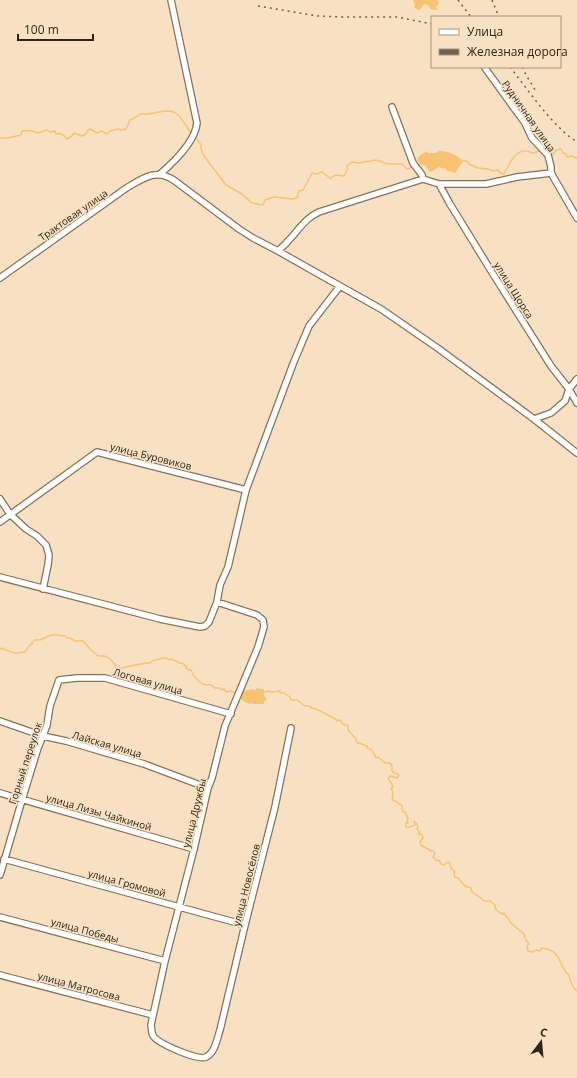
<svg xmlns="http://www.w3.org/2000/svg" width="577" height="1078" font-family="'Open Sans',sans-serif">
<style>
.water{fill:#f7c271}
.lines{fill:none;stroke-linecap:round;stroke-linejoin:round}
.stream{stroke:#f7c271;stroke-width:1.5}
.minor-casing{stroke:#877358;stroke-width:8}
.minor{stroke:#fff;stroke-width:5.5}
.rail{stroke:#6d604e;stroke-width:1.5;stroke-dasharray:2 4;stroke-linecap:butt}
.labels{text-anchor:middle;dominant-baseline:central;stroke-width:3.5;stroke-linejoin:round;paint-order:stroke}
.street-label{font-size:10px;fill:#2d2519;stroke:#f7e1c2}
</style>
<rect width="100%" height="100%" fill="#f7e1c2"/>
<!-- water -->
<path class="water" d="M413,0h24l2,2 -3,6 2,2 -8,-1 -1,-3 -4,-2 -2,1 -3,5 -6,-2 1,-3z
M440,150l2,1c6,0 15,4 20,9l1,1 -8,12 -9,-3 -1,-2 -2,1 -3,-2c-8,2 -9,10 -14,-1l-8,-4c-2,-6 5,-8 9,-11l1,2h8z
M259,687l1,2h4v2l2,1 -2,1v2l3,5 -3,1v3h-11l-2,-1 -2,1 -6,-3 -3,-4 1,-1 -1,-2 3,-3 10,-2v1h3v-2l2,1z"/>
<g class="lines">
<!-- stream -->
<path class="stream" d="M195,137l6,8v4l3,7 22,29 16,9 10,9 11,2 2,-5 9,-3 18,2 5,-1 2,-7 4,-1 9,-17 5,1 5,-2 8,6 6,-3 8,1 3,-6v-4l5,-4 6,1 18,-3 12,4h14l5,5 6,-2
M0,138h8l13,-3 1,-4c5,-1 11,-1 16,2l9,-3 3,2 5,-1 1,3c5,-2 8,1 11,5l5,-3 2,-3 8,3 4,-2 1,-3 3,-2 7,4 5,-2 4,3 4,-3 8,-2 3,1 5,-1 4,-9c4,-1 7,-4 11,-6 3,-1 3,1 6,0 10,-1 22,-6 30,0 6,5 10,14 15,20
M544,148l1,-1c4,1 5,5 7,8l4,-5 5,-1 2,4 3,1 1,3h1l3,-1 6,2
M463,161h4l2,3 9,4 10,1 5,2 5,-1 2,3 4,1c5,-8 9,-22 20,-23 5,-1 7,3 12,2v-1l5,-2
M417,166l4,-2
M0,649l3,-1 2,2h1c3,1 8,4 11,3 3,0 4,-1 8,-1l5,-7 2,-1v-2l3,-2h5l11,-5h5l9,1 2,2h3l5,3h8c4,5 9,10 15,15 4,0 8,-1 11,2 3,2 3,4 6,6l1,5 30,-6h4c3,-3 7,-4 11,-4l1,-1h4l4,2 1,-1 5,2 3,2h3l4,3v2l3,2h2l3,6 8,8h2l2,1c3,-1 7,0 9,3h5l2,2 2,-1 2,3 5,-1 3,2 1,-1
M266,692l3,-1 2,1 9,-1v2h4l6,4 1,3h6l8,6h3l3,1v1c10,1 16,8 25,11l1,2 3,-1 3,4 5,2v4l8,9 1,4h2l8,3v2l5,2 4,8 2,-1 7,6h5l2,3v5l2,2 4,1 1,1 -2,3 -6,-2 -2,1 -1,1 5,8 -2,3h1l1,6 -1,1 1,2 -1,1 2,2h2l3,3h1l2,2 1,6h2l3,7 -1,1 1,3h-2v4h4l5,-2 -1,-4 3,3 1,3 -1,2 3,3 -2,2 4,1 1,3 -3,4 1,3 10,6h2l2,2 -2,4 3,3 4,1 1,3 3,1 4,-3 2,1 1,5 4,4 -1,1 1,4 3,1 7,8 6,2 1,4 9,6 3,3h6l5,4 1,5 6,4 2,-1 8,11 12,10 2,6 3,4 -2,2 1,5 5,1 3,-2 4,1 2,-3c22,3 15,18 27,27 1,6 3,12 8,16"/>
<defs>
<path id="minor" d="M485,68l26,36 14,19 7,15 16,17 3,12v6l26,45
M392,107l21,56 9,12 1,4
M160,174c14,-12 35,-32 37,-51l-26,-123
M439,184l11,20 43,70 58,92 18,23 8,14
M278,251c3,-3 7,-6 10,-10 10,-10 17,-23 31,-29l104,-33 16,5h47l31,-7 34,-4
M0,278l125,-89c17,-10 31,-22 50,-8l64,48 14,9 25,13 62,35 41,23 58,40 95,70 43,34
M534,419l17,-6 14,-12 4,-12 8,-10
M0,499l10,15 16,15 11,7 9,9 3,10 -1,10 -5,24
M0,522l97,-70 149,38
M0,577l160,42 40,8 5,-1 4,-4 8,-20 3,-17 8,-18 18,-77 47,-126 16,-38 31,-40
M217,602l40,13 6,5 1,7 -6,20 -33,79 -13,52 -4,10 -14,61 -29,112 -14,64c1,5 0,9 3,12 6,7 44,24 52,20 9,-4 11,-18 14,-27l25,-105 30,-118 16,-79
M0,721l43,15 23,5 78,23 64,24
M0,793l194,56
M4,859l241,66
M0,875l22,-75 16,-52 9,-23 3,-19 9,-26 18,-2h28l126,36
M0,917l165,44
M0,975l153,40"/>
</defs>
<!-- minor casing -->
<use href="#minor" class="minor-casing"/>
<!-- minor -->
<use href="#minor" class="minor"/>
<!-- rail -->
<path class="rail" d="M458,0l13,17
M492,0l7,17
M258,6l59,10 24,1h56l35,7
M510,67c19,24 42,59 67,75
M522,67l7,13 8,13"/>
</g>
<g class="labels">
<!-- street labels -->
<g class="street-label">
<text transform="translate(529 116) rotate(55)">Рудничная улица</text>
<text transform="translate(73 215) rotate(-35)">Трактовая улица</text>
<text transform="translate(514 290) rotate(58)">улица Щорса</text>
<text transform="translate(151 456) rotate(14)">улица Буровиков</text>
<text transform="translate(148 681) rotate(16)">Логовая улица</text>
<text transform="translate(107 744) rotate(16)">Лайская улица</text>
<text transform="translate(25 763) rotate(-72)">Горный переулок</text>
<text transform="translate(99 812) rotate(16)">улица Лизы Чайкиной</text>
<text transform="translate(194 813) rotate(-76)">улица Дружбы</text>
<text transform="translate(127 883) rotate(15)">улица Громовой</text>
<text transform="translate(246 885) rotate(-76)">улица Новосёлов</text>
<text transform="translate(85 930) rotate(15)">улица Победы</text>
<text transform="translate(79 986) rotate(15)">улица Матросова</text>
</g>
</g>
<!-- legend -->
<rect x="431" y="16" width="130" height="52" fill="#f7e1c2" stroke="#a6967e"/>
<rect x="439" y="29" width="20" height="6" fill="#ffffff" stroke="#a6967e"/>
<text x="467" y="36" font-size="12" fill="#2d2519">Улица</text>
<rect x="439" y="49" width="20" height="6" fill="#6d604e" stroke="#a6967e"/>
<text x="467" y="56" font-size="12" fill="#2d2519">Железная дорога</text>
<!-- north arrow -->
<g transform="translate(541 1042) rotate(16)" stroke="#f7e1c2" stroke-width="3" paint-order="stroke">
<path d="M0-3L7 15L0 10L-7 15Z" fill="#2d2519"/>
<text y="-6" font-size="11" font-weight="bold" text-anchor="middle" fill="#2d2519">С</text>
</g>
<!-- scale -->
<path d="M18 34v6h75v-6" fill="none" stroke="#2d2519" stroke-width="2"/>
<text x="24" y="34" font-size="12" fill="#2d2519" stroke="#f7e1c2" stroke-width="3" paint-order="stroke">100 m</text>
</svg>
